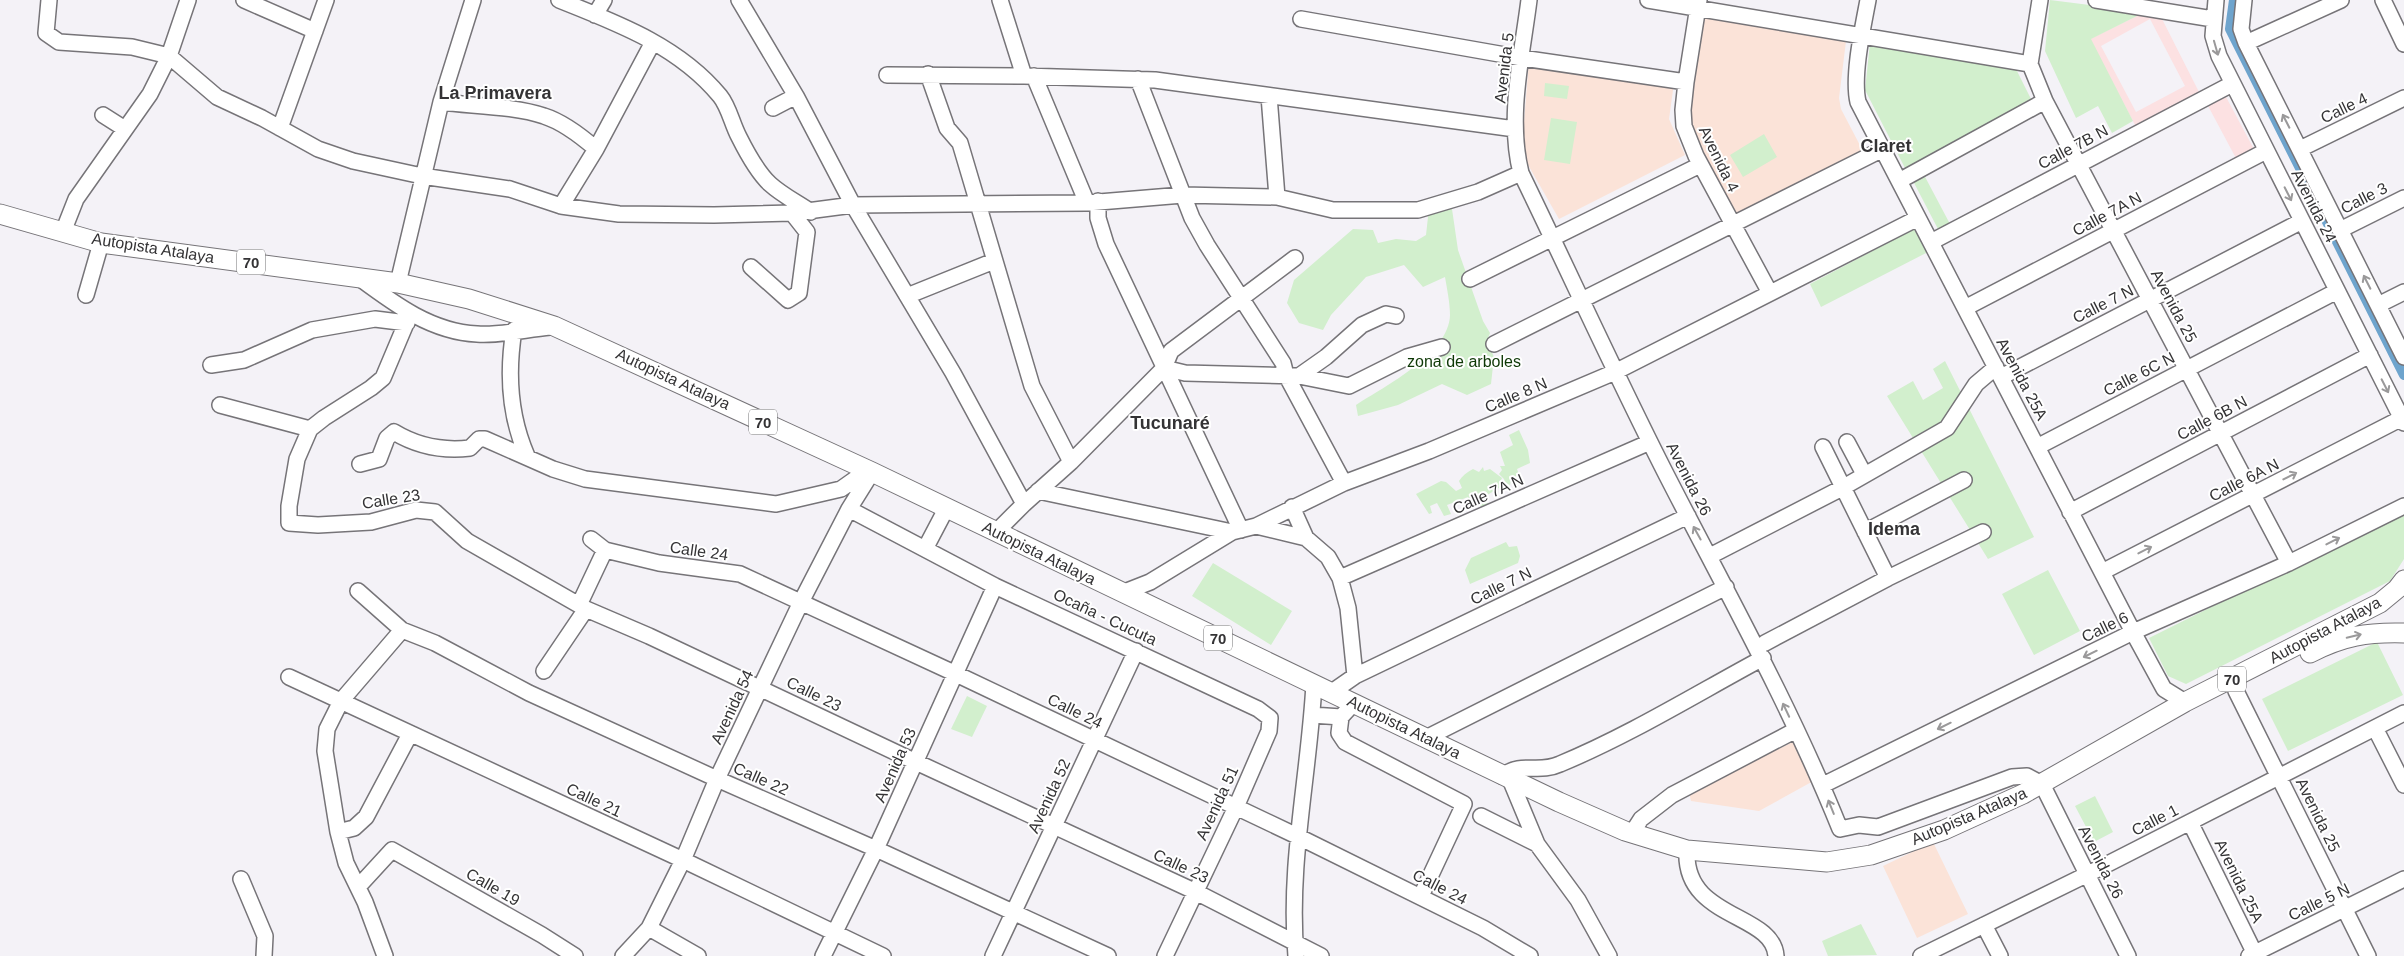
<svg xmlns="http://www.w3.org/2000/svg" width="2404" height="956" font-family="Arial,sans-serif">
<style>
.commercial{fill:#fce1e2;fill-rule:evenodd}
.education{fill:#fbe3d8}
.green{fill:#d2efcd}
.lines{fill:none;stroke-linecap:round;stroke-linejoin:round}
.canal{stroke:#6ea4cd;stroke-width:10}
.minor-casing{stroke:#767478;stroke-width:18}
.major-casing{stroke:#767478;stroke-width:21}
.minor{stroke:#fff;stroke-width:15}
.major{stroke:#fff;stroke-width:19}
.oneway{stroke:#9a999a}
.labels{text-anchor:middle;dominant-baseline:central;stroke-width:4;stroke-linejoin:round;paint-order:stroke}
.shield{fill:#fff;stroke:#717072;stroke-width:1}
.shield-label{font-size:15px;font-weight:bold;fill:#343335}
.street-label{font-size:16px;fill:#343335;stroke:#fff}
.park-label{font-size:16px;fill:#0e3806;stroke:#fff}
.neighbourhood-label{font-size:18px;font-weight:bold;fill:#343335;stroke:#fff}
</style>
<rect width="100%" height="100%" fill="#f4f2f7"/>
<!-- commercial -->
<path class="commercial" d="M2145,12l15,3 39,77 -64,33 -45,-86zM2150,19l35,67 -49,26 -35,-66z
M2225,95l31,58 -18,9 -31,-58z"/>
<!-- education -->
<path class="education" d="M1704,16l142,25 -7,57 2,11 23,44 -129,67 -45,-88 -2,-24z
M1529,61l145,22 -5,36 16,36 -126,64 -32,-56 -4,-29z
M1797,740l20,39 -58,32 -68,-10 -2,-9z
M1933,842l35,72 -51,24 -34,-72z"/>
<!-- green -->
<path class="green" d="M2050,0l95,12 -54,27 42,82 -21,12 -14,-27 -22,12 -31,-67z
M1870,43l146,26 17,34 -127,67 -41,-80z
M1545,83l24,3 -2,13 -23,-3z
M1551,118l26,4 -7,42 -26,-4z
M1764,134l13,23 -34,20 -13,-22z
M1923,173l27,51 -12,5 -26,-50z
M1462,199l-10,10 6,41 25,71 7,12 -3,8 7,16 -3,27 -24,11 -25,-11 -44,21 -40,11 -2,-11c29,-19 93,-51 94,-90 0,-12 -3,-26 -5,-38l-22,10 -19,-22 -38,12 -35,38 -8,15 -24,-7 -12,-20 7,-23 59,-51 20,1 5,13 18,-4 20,2 10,-6 3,-27z
M1914,229l14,23 -107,55 -11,-23z
M1945,361l89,176 -46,22 -101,-163 26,-15 10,19 20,-12 -10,-19z
M1519,430l9,20 2,13 -13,6 2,6 -8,4 -1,6 -5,-2 -1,-4 -5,-5 3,-4 -2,-4h5l-5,-14 13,-7 -4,-10z
M1483,467l1,4 6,-2 12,9 -2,5 2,3 -18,11 5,9 -7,3 -3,-5 -9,3 -2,-10 -21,8 4,9 -7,2 -7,-13 -7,3 2,7 -3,1 -13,-20 25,-13 5,1 10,9 6,-3 -3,-7c3,-5 8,-9 14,-12l6,3z
M2404,511v48l-14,22 -204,103 -18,-8 -19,-38z
M1506,542l3,5 8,-1 3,10 -2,7 -48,21 -5,-14 6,-12z
M1213,563l79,48 -21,34 -79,-49z
M2048,570l32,61 -46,24 -32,-61z
M2377,642l26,53 -115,56 -26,-52z
M967,696l20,10 -15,31 -21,-8z
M2095,796l18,36 -19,10 -19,-36z
M1861,924l16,31 -49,1 -6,-15z"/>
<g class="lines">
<!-- canal -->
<path class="canal" d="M2234,0l-4,29 174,346"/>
<defs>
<path id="minor" d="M49,0l-3,33 13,9 73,5 37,9 48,41 45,21 56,31 35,12 69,15 88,13 51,17 58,8 95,1 78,-2 61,-8 234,-2 96,-8 94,2 56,13h85l60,-18 43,-19
M244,0l71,31
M559,0c58,23 120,46 161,96 9,11 12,28 19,41 8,16 18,35 31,47 12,11 28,19 41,28
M739,0l57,96 57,109 100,168 71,131
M1000,0l24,76
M1529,0c-7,56 -22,117 -8,173 49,101 95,203 146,303 60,117 124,231 173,353l19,-4 19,2 134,-50 15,-1 15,8 86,172
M1648,0l382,64
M1699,0l-13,82 -3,28 1,16 12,30 74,137
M1868,0c-5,27 -16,76 -10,102l275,530 31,57 21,13
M2096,0l117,19
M2216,0l-3,36 6,20 185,367
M2244,0l-3,29 5,14 158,314
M2383,0l21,44
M595,15l9,-15
M1301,19l221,39 164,24
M2246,43l95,-43
M2030,64l15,37 244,462
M2030,64l10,-64
M928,74l19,54 13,15 72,243 39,76
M887,75l137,1 131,4 360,49
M1034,76l53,127
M1138,79l54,139 15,27 76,118 3,12 58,108
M1269,96l8,101
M441,102c32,4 74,4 103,14 19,6 37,20 52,33
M773,108l23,-12
M103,115l22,14
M280,128l46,-128
M2300,149l104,-51
M1899,181l146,-80
M1098,201v17l8,26 135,286
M561,206l35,-57 57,-107
M2340,230l64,-32
M63,232l13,-33 74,-105 19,-38 19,-56
M1931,242l301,-158
M751,267l37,33 11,-7 8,-61 -15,-19
M358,277c35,26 73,55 119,57 22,2 50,-5 73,-7
M1470,279l230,-114
M398,283l43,-181 32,-102
M86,295l15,-52
M907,296l87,-35
M2378,305l26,-13
M1965,308l301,-157
M410,314l-27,64 -12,10 -47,30 -14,11 -13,30 -8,47v17l29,2 53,-3 45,-12 19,2 32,29 119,68 63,27 267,126 278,129 127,65
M514,330c-7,43 -5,85 13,126
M1494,344l389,-195
M211,365l33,-5 68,-30 63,-11 32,4
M1164,368l21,5 114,3 27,-19 36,-32 24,-11 10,2
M1299,376l50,10 58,-29 35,-10
M2001,377l301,-156
M220,405l90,24
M1847,442l17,32
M1823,447l65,131
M2037,447l300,-156
M360,464l19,-5 8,-21 7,-6c23,14 50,19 76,16l9,-9h6l68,30 32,10 191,25 65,-15 27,-19
M1038,491l194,41
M1292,507l14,31
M849,509l146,77 263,123 12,9 -1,13 -33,76 -71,149
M2070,512l300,-157
M1256,526l50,12 22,19 12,21 8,30 7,68
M996,532l28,-28 47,-42 93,-94 7,-17 124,-93
M1865,532l99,-52
M591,539l14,11 54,13 81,11 214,99 343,163 186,92 47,28
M925,549l21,-40
M1710,556l132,-68 105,-60 29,-44 20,-17
M2102,572l300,-154
M1340,578l310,-136
M358,591l44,39 33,13 94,50 188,86 159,70 232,107
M1122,593l28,-11 82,-50 24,-6 88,-43 85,-32 186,-79 303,-154
M579,605l26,-55
M1765,643l123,-65 95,-46
M544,671l42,-62
M289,677l394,183 200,96
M2236,691l132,265
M1332,692l23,-16 333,-160
M1354,703l-13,14 -2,16 6,9 119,62 -43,92
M1312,715l29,2
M2375,728l29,57
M1426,738l300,-151
M1502,776c21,-15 36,-2 58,-12 70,-29 136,-70 203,-106
M1510,779l27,65 41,56 31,56
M1823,785l310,-153 156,-69 115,-57
M1481,816l56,28
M2190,822l66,134
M338,832l16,-4 12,-11 44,-83
M1632,833l9,-14 31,-24 124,-65
M1687,850c-4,70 86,62 89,106
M241,879l24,57 -1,20
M358,887l34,-37 150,85 33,21
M1984,925l16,31
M649,928l49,28
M385,956l-20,-54 -19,-39 -8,-31 -13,-81 2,-22 14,-28 61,-71
M623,956l26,-28 34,-68 34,-81 84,-177 48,-93 23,-37
M823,956l53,-107 119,-263
M993,956l143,-305
M1296,956c-8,-92 13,-180 18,-272
M1921,956l167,-82 316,-161
M2249,956l155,-77"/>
<path id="major" d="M0,214l101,29 297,40 71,16 85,27 318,146 687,330 66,29 62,19 140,12 44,-7 73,-25 79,-36 162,-92 195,-99 17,-14 7,-9
M2310,653c33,-17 57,-21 94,-20"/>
</defs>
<!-- minor casing -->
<use href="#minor" class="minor-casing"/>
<!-- major casing -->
<use href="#major" class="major-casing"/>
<!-- minor -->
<use href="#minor" class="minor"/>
<!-- major -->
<use href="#major" class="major"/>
</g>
<!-- one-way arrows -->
<defs><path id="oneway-shaft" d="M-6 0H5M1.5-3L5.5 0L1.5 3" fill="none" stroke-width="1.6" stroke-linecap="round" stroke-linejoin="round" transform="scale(1.25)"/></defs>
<g class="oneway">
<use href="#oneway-shaft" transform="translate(2216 48) rotate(74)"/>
<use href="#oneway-shaft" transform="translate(2286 121) rotate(-117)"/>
<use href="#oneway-shaft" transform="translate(2288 194) rotate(63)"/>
<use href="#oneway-shaft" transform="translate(2367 282) rotate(-117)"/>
<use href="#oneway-shaft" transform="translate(2385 386) rotate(63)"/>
<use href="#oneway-shaft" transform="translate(2290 476) rotate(-27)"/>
<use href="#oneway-shaft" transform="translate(1697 533) rotate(-119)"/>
<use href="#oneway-shaft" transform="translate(2333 541) rotate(-27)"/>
<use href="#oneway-shaft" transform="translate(2145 550) rotate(-27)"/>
<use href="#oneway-shaft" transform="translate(2354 636) rotate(-13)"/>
<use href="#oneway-shaft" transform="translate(2090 654) rotate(154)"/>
<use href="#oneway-shaft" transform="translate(1786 710) rotate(-115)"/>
<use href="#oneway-shaft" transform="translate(1944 726) rotate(154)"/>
<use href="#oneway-shaft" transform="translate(1831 807) rotate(-112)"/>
</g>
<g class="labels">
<!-- shield labels -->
<g class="shield">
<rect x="237" y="249.5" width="28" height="25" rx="4"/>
<rect x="749" y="409.5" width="28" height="25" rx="4"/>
<rect x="1204" y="625.5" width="28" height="25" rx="4"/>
<rect x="2218" y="666.5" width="28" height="25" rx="4"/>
</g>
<g class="shield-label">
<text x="251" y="262">70</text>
<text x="763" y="422">70</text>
<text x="1218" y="638">70</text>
<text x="2232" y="679">70</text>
</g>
<!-- street labels -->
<g class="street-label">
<text transform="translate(1504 68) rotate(-83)">Avenida 5</text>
<text transform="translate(2344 108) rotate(-26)">Calle 4</text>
<text transform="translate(2073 147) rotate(-28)">Calle 7B N</text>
<text transform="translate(1719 159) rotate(64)">Avenida 4</text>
<text transform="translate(2364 198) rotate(-27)">Calle 3</text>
<text transform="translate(2314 206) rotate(63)">Avenida 24</text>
<text transform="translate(2107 214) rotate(-28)">Calle 7A N</text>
<text transform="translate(153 248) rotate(9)">Autopista Atalaya</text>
<text transform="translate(2103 304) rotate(-27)">Calle 7 N</text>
<text transform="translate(2174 306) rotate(62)">Avenida 25</text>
<text transform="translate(2139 374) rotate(-27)">Calle 6C N</text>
<text transform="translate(673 379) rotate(25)">Autopista Atalaya</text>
<text transform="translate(2022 379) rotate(62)">Avenida 25A</text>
<text transform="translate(1516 395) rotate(-23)">Calle 8 N</text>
<text transform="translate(2212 418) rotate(-28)">Calle 6B N</text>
<text transform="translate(1689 479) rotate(63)">Avenida 26</text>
<text transform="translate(2244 480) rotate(-27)">Calle 6A N</text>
<text transform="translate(1488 494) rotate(-24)">Calle 7A N</text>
<text transform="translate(391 499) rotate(-9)">Calle 23</text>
<text transform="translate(699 551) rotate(8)">Calle 24</text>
<text transform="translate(1039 553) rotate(26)">Autopista Atalaya</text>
<text transform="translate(1501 586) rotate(-26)">Calle 7 N</text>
<text transform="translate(1105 617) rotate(25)">Ocaña - Cucuta</text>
<text transform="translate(2105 627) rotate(-26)">Calle 6</text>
<text transform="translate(2325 630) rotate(-28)">Autopista Atalaya</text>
<text transform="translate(814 694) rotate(26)">Calle 23</text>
<text transform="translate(732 707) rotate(-65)">Avenida 54</text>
<text transform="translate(1075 711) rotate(26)">Calle 24</text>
<text transform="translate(1404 727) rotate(26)">Autopista Atalaya</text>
<text transform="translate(895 765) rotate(-66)">Avenida 53</text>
<text transform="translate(761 779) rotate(24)">Calle 22</text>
<text transform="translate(1049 796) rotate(-65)">Avenida 52</text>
<text transform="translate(594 800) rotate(25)">Calle 21</text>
<text transform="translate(1217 803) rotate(-65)">Avenida 51</text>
<text transform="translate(2318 815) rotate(64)">Avenida 25</text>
<text transform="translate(1969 816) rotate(-23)">Autopista Atalaya</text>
<text transform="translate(2155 820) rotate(-27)">Calle 1</text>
<text transform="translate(2101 862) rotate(63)">Avenida 26</text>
<text transform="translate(1181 866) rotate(25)">Calle 23</text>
<text transform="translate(2239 881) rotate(64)">Avenida 25A</text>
<text transform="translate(493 887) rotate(30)">Calle 19</text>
<text transform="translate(1440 887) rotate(27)">Calle 24</text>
<text transform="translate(2319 902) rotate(-26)">Calle 5 N</text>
</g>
<!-- park labels -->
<g class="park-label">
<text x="1464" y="361">zona de arboles</text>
</g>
<!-- neighbourhood labels -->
<g class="neighbourhood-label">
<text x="495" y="93">La Primavera</text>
<text x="1886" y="146">Claret</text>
<text x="1170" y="423">Tucunaré</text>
<text x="1894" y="529">Idema</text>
</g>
</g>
</svg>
